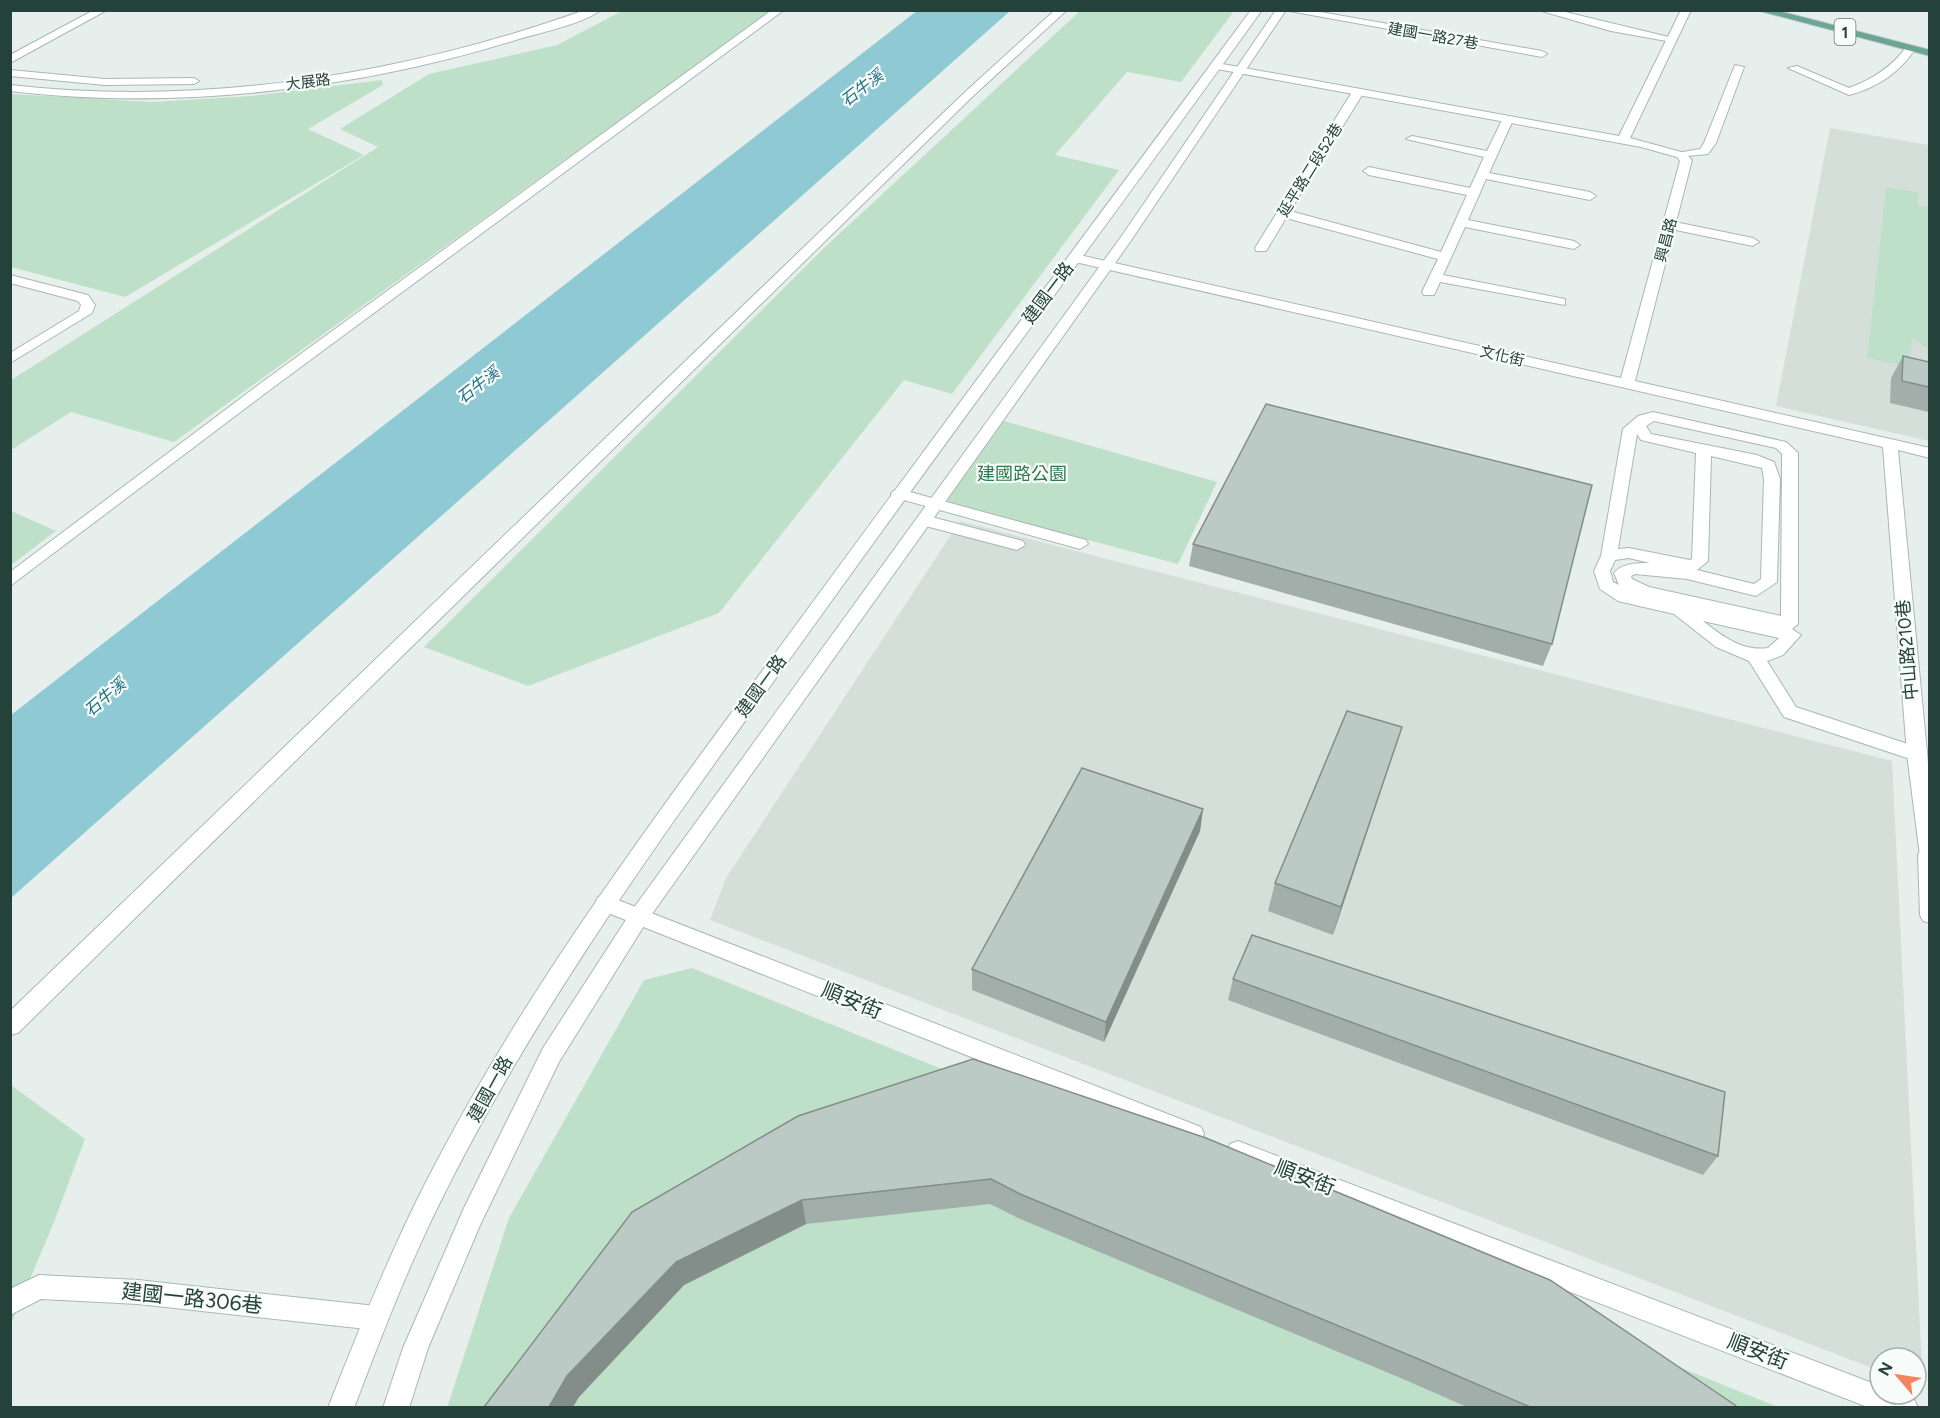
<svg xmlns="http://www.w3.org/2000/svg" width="1940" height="1418" font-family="Figtree,'Noto Sans TC',sans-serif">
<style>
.built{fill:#d4dfda}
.green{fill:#bfe0c8}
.water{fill:#8ec9d4}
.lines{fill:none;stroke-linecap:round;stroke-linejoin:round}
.service-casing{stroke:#a8b8b2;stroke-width:2}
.minor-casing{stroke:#a8b8b2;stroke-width:2}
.tertiary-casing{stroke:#a8b8b2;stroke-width:2}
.primary-casing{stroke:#c2cac8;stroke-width:2}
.service{fill:#fff;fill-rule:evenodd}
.minor{fill:#fff;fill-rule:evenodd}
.tertiary{fill:#fff;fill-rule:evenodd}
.primary{fill:#6aa596;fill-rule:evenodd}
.wall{fill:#a1aea9}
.shaded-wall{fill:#838d89}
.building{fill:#bbcac4;stroke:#838d89;stroke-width:1.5}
.labels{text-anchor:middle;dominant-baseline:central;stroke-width:4.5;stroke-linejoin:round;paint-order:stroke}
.far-street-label{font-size:15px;fill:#24423a;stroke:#f7fbf9}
.shield{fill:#f7fbf9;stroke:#637a73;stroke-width:1.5}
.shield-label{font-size:16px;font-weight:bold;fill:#24423a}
.far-water-label{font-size:16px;font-style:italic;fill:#1c6f80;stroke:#f7fbf9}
.street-label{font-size:18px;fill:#24423a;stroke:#f7fbf9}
.park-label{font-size:18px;fill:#2d7a4b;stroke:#f7fbf9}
.near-street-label{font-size:21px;fill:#24423a;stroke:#f7fbf9}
</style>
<rect width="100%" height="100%" fill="#e6efeb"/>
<!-- built -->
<path class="built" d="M1830,128l99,17v296l-153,-35z
M960,521l932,240 31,627 -7,-3v-27h-36v13l-1170,-451 16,-42z"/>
<!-- green -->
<path class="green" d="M622,11h149l-597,431 -103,-30 -60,38v-70l367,-233 -38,-18 89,-55 128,-29z
M1080,11h154l-53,71 -54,-10 -72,83 64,15 -167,224 -48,-14 -185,233 -191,73 -104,-39 399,-398z
M382,80l1,5 -75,44 56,26 -239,142 -114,-30v-173l142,8 99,-6z
M1886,187l32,5v15l11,-1v144l-17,-12 -3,29 -42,-9z
M1001,420l216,62 -39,82 -228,-61 -3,-3z
M11,511l45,20 -45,34h-1z
M692,968l1086,439 -1331,1 62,-190 135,-238z
M11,1085l74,54 -31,83 -43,102z"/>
<!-- water -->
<path class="water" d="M918,10l92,1 -999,887v-183z"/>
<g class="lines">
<defs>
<path id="service" d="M94,10h13l-97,53v-8z
M1055,10h12l-95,87 -954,936 -8,2v-24l954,-918z
M1538,10h19l120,29 -5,3 -61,-11z
M1907,46l9,2c-16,24 -39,40 -67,47l-61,-27 9,-2 52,22c24,-9 43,-21 58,-42z
M1735,65l9,2 -28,76 -8,11 -31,3v-4l23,-4 4,-6z
M1358,89l6,3 -74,119 151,41 26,-57 -98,-20 -6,-4 6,-4 101,21 14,-31 -78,-18 6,-3 75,15 16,-33h8l2,2 -24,53 101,19 6,4 -6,4 -104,-21 -18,41 106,21 6,4 -6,4 -109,-22 -22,48 122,24v6l-125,-23 -6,13h-10l-2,-3 16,-33 -152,-41 -20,33h-10l-1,-3 97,-156z
M1670,221l83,17 6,4 -6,4 -87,-18v-6z
M1653,412l133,30 12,11v171l-6,5 9,6 -18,20 -16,6 29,46 127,42 2,5 -2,5 -7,2 -132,-44 -35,-56 -33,-14 -42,-33 -56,-13 -18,-12 -6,-18 7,-15 22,-127 15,-13zM1654,421l122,27 6,6 -1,162 -132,-29 -17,-8 -1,-3 4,-2 52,5 69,17 21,-14 3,-103 -6,-17 -17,-7 -106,-21 -5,-8zM1637,434l4,6 55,13 -4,106 -2,1 -61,-12 -11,1zM1711,456l51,12 2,11 -3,100 -7,5 -57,-14 11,-9zM1629,558l21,5c-12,0 -28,0 -36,10l5,12 -6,-3 -3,-11 5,-11zM1703,621l76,17 -11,10c-25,4 -46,-12 -65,-27z
M899,489l187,51 2,4 -8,5 -187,-52 -2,-3 2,-3z
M924,515l99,26 2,4 -8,5 -99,-26 -2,-4z
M1928,847l2,1v75l-7,-2 -3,-6 -2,-60 3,-6z
M39,1275l99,5 238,26 9,3 3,9 -3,9 -9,3 -238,-26 -97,-5 -31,16v-26z"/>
<path id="minor" d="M585,10h16c-19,14 -58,22 -82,29 -158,50 -343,72 -509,52v-6c193,22 393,-10 575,-75z
M772,10h12l-513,379 -261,197v-14l251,-189z
M1284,10h25l233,41 5,3 -5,3z
M1681,10h10l-61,128 55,15 7,7 -57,221 295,67v10l-32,-8 32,334v80l-7,-2 -3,-6 -13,-102 -24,-307 -808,-185 -6,-4 6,-4 546,124 59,-217 -3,-4 -36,-10 -424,-78 -5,-3 5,-3 402,73z
M10,70l95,9 89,-1 5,3 -5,3 -89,1 -95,-9z
M10,275l78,20 7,10 -3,8 -82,50v-10l69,-42 2,-6 -3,-4 -68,-18z
M605,895l596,232 3,7 -3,7 -8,4 -595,-236 -3,-6 3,-6z
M1238,1141l642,245v8h22l12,5 4,9h-48l-640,-248 -3,-8 3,-8z"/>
<path id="tertiary" d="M1251,10h11c-154,214 -312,425 -465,639 -132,183 -268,368 -366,572 -29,61 -53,124 -77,187h-26c27,-69 54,-136 86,-202 104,-212 251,-402 390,-592 148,-202 298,-402 447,-604z
M1276,10h10l-156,232 -483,679 -88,141 -78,161 -53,125 -19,60h-26l20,-60 61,-140 79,-160 90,-139 488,-672z"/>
<path id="primary" d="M1756,10h19l155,40v6z"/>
</defs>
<!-- service casing -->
<use href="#service" class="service-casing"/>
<!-- minor casing -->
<use href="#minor" class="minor-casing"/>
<!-- tertiary casing -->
<use href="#tertiary" class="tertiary-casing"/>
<!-- primary casing -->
<use href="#primary" class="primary-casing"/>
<!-- service -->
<use href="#service" class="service"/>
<!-- minor -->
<use href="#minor" class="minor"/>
<!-- tertiary -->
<use href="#tertiary" class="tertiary"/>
<!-- primary -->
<use href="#primary" class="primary"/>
</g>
<!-- wall -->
<path class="wall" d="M1903,356l26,6v50l-39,-9 1,-25z
M1193,544l359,100 -9,22 -354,-100z
M1402,727l-69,208 -65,-24 7,-28z
M1203,809l-3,22 -96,211 -132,-52v-21z
M1233,979l485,177 -15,19 -475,-175z
M798,1116l939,291h-270l-64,-28 -385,-161 -28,-14 -184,20 -122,61 -105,112 -95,10z"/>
<!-- shaded-wall -->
<path class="shaded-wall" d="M1402,727l-10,29 -59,179 8,-28z
M1203,809l-3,22 -96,211 2,-20z
M802,1200l4,24 -122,61 -105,112 -6,10h-24l18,-31 109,-114z"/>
<!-- building -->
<path class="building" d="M1903,356l26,6v25l-27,-6z
M1266,404l326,81 -40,159 -359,-100z
M1347,711l55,16 -61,180 -66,-24z
M1082,768l121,41 -97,213 -134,-53z
M1252,935l473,157 -7,64 -485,-177z
M973,1059l233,79 344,142 185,125 2,2h-207l-114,-49 -396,-164 -29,-15 -189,21 -126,62 -109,114 -18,31h-65l148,-195 166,-96z"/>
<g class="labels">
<!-- far-street labels -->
<g class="far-street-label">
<text transform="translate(1433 36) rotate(10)">建國一路27巷</text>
<text transform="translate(308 82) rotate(-7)">大展路</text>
<text transform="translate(1310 170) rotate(-58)">延平路二段52巷</text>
<text transform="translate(1666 240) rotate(-75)">興昌路</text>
<text transform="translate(1502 356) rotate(13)">文化街</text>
</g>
<!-- shield labels -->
<rect class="shield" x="1834.5" y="19" width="21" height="26" rx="4.5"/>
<g class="shield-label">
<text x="1845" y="32">1</text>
</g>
<!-- far-water labels -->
<g class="far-water-label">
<text transform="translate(862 88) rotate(-38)">石牛溪</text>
<text transform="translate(478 385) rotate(-38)">石牛溪</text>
<text transform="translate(105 697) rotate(-41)">石牛溪</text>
</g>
<!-- street labels -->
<g class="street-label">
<text transform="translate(1048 293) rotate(-53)">建國一路</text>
<text transform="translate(1907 650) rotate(-95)">中山路210巷</text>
<text transform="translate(761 686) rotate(-54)">建國一路</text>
<text transform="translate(490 1089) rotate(-61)">建國一路</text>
</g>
<!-- park labels -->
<g class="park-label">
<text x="1022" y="474">建國路公園</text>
</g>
<!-- near-street labels -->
<g class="near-street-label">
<text transform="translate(852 1000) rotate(22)">順安街</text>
<text transform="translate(1305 1177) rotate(21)">順安街</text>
<text transform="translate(192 1298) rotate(6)">建國一路306巷</text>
<text transform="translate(1758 1351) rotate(21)">順安街</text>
</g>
</g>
<!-- border -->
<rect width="1940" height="1418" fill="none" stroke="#24423a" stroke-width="24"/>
<!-- north arrow -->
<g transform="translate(1898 1376) rotate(299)"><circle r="28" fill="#f7fbf9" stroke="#a3b1ad" stroke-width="1.5"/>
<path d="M0-4.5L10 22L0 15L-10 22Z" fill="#f4845f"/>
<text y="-9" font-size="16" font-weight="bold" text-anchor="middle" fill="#24423a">N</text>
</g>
</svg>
